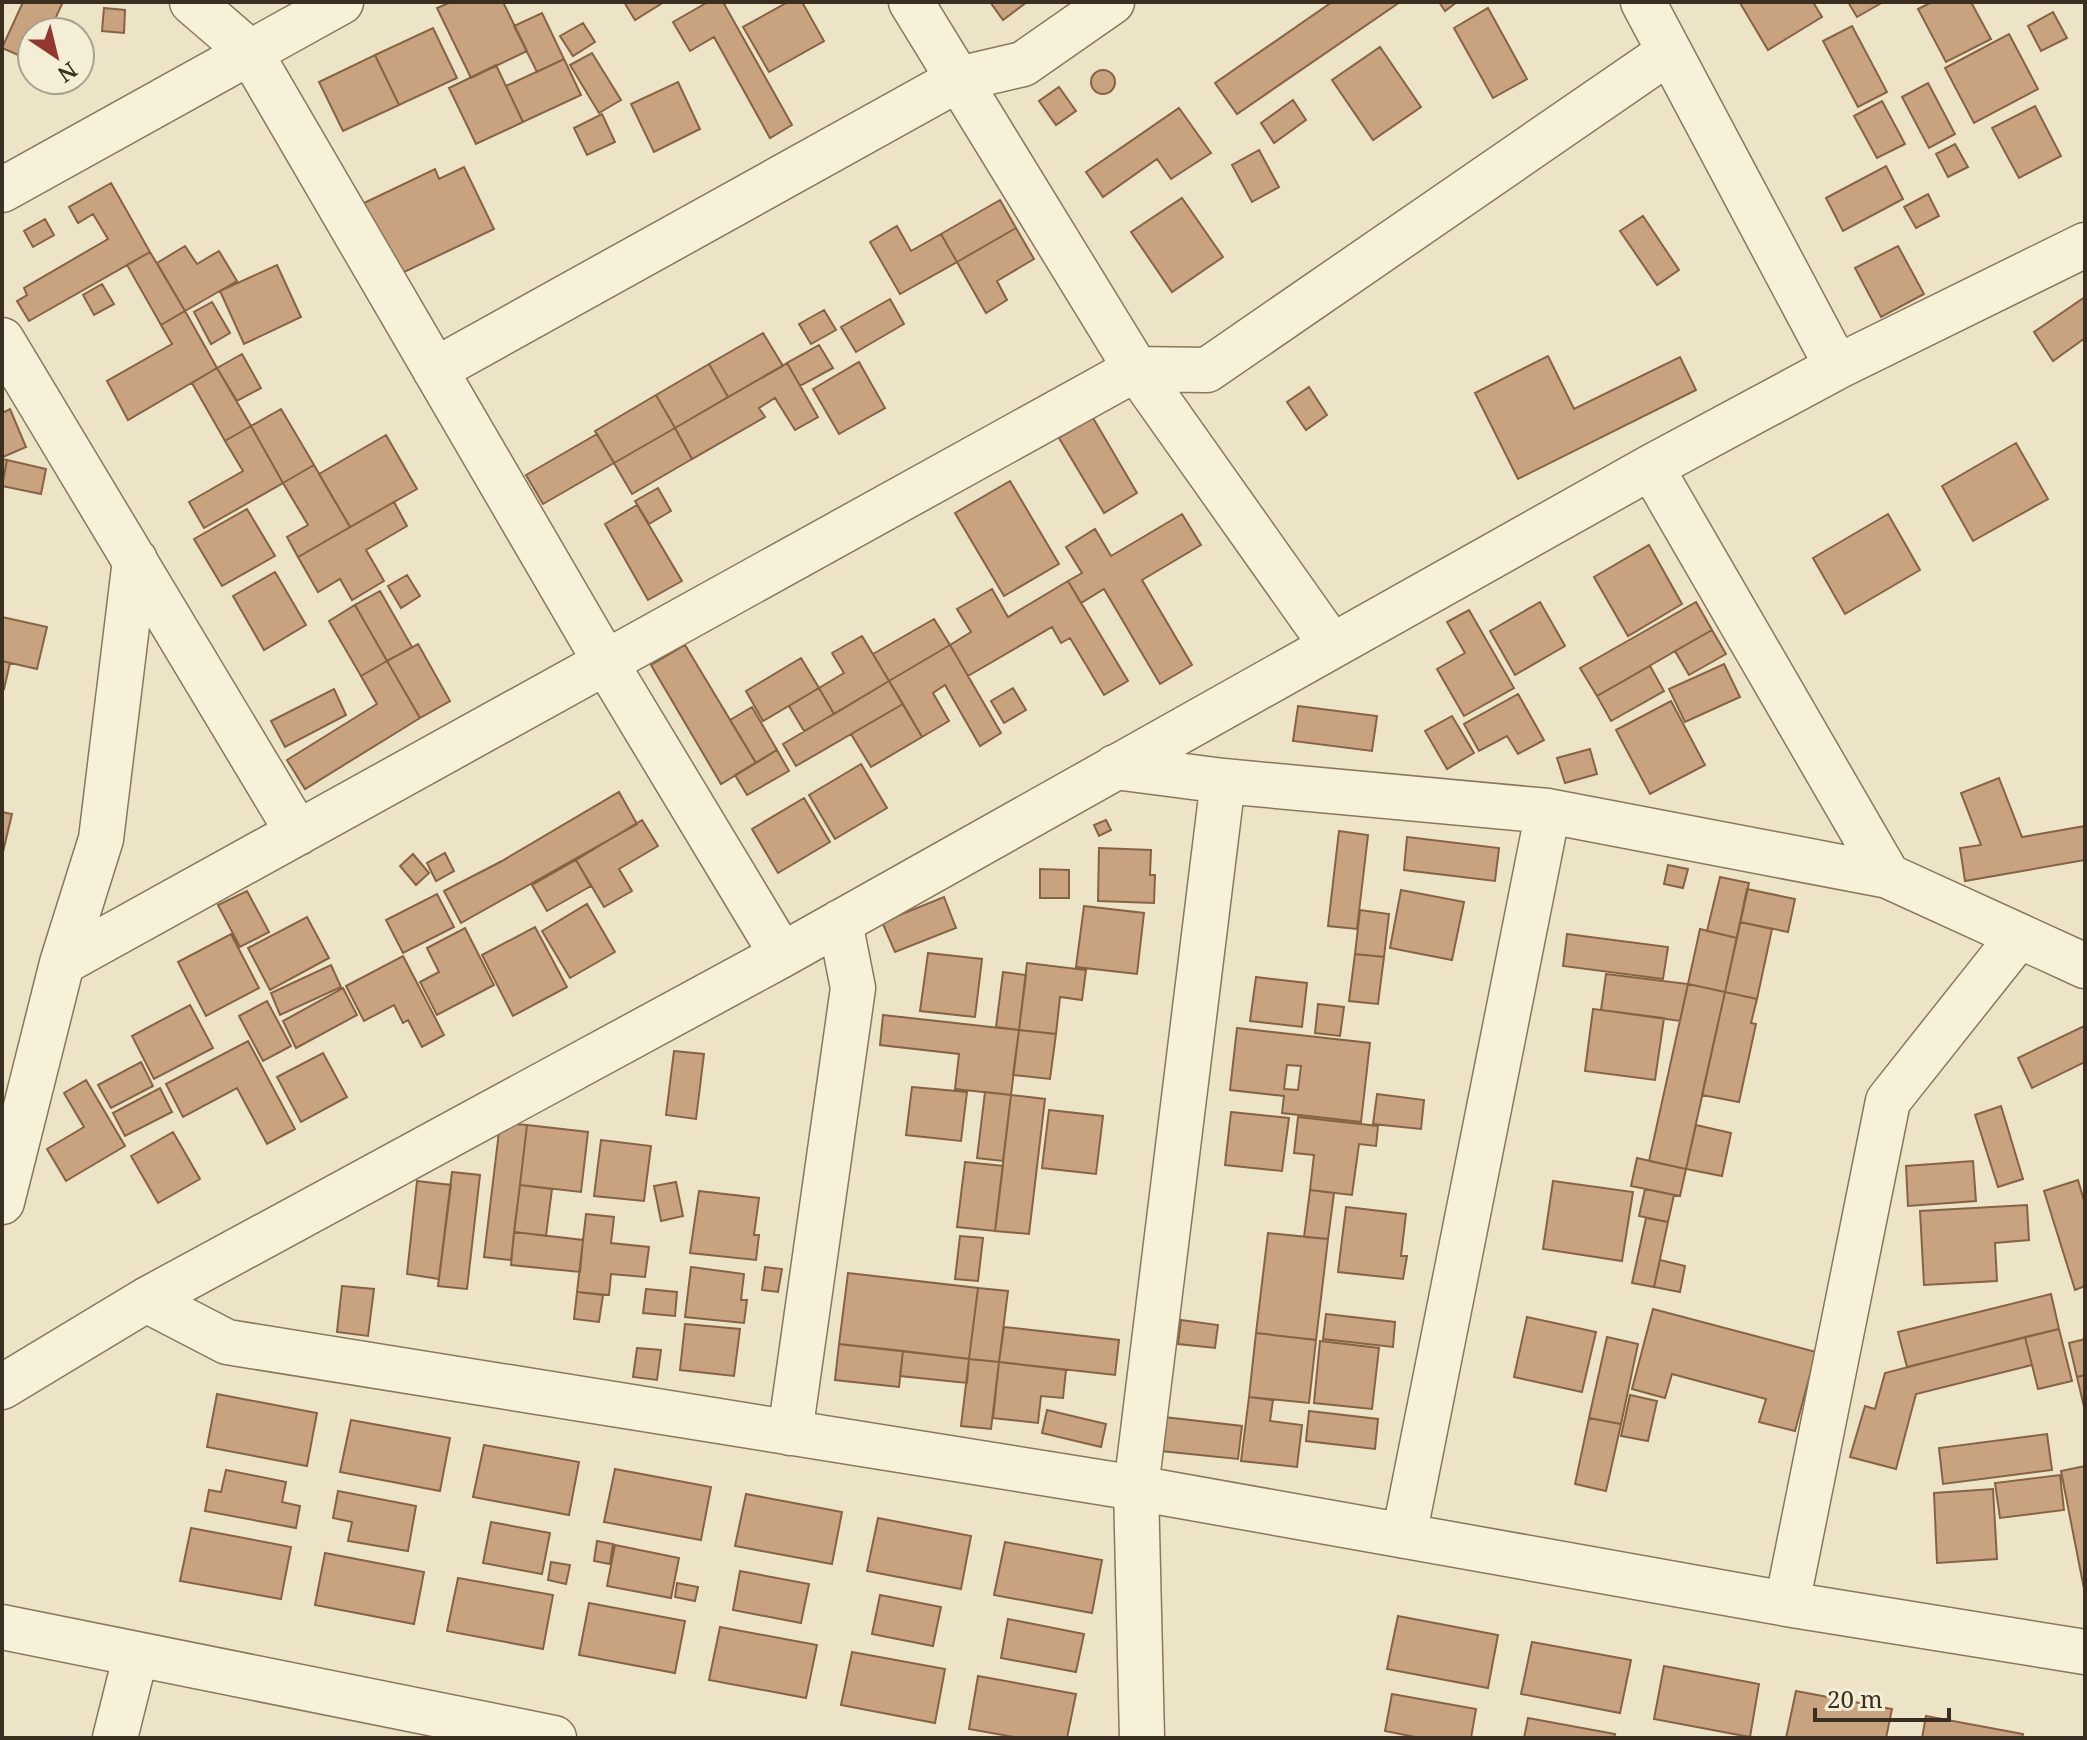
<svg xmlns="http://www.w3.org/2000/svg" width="2087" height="1740" font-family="'Noto Serif',serif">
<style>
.building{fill:#c9a37f;stroke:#866344;stroke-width:2;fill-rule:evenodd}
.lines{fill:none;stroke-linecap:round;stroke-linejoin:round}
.minor-casing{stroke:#88775d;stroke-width:47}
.minor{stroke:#f8f1da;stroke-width:44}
</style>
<rect width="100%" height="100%" fill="#ede4c7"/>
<!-- building -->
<path class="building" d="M23,2h40l-14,30h-17v29l-30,-13z
M451,2h52l24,49 -56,27 -34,-70z
M624,2h40l-29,18z
M708,2h15l69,123 -22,13 -56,-101 -24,14 -17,-29z
M788,2h14l22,39 -55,31 -26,-45z
M990,2h37l-24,18z
M1332,2h68l-163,112 -22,-31z
M1439,2h18l-12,9z
M1741,2h72l9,15 -54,33 -28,-47z
M1848,2h35l-26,15z
M1932,2h39l20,37 -45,23 -28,-53z
M104,8l21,2 -1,23 -22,-2z
M1488,8l39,71 -34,19 -39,-70z
M2053,12l14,26 -26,13 -13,-25z
M542,13l22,46 -27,13 -23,-46z
M583,23l12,19 -22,14 -13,-20z
M1852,26l35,66 -29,15 -35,-66z
M433,28l24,50 -58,27 -24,-50z
M2009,34l29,55 -64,34 -29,-55z
M1380,47l41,60 -48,33 -41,-60z
M592,53l29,47 -22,13 -29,-48z
M375,55l24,50 -56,26 -24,-49z
M564,59l17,36 -58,27 -17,-36z
M496,65l27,57 -47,22 -27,-56z
M1091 82a12 12 0 1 1 24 0a12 12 0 1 1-24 0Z
M678,82l22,47 -46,23 -23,-48z
M1928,83l27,51 -26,14 -27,-51z
M1059,87l17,24 -20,14 -17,-24z
M1293,100l13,20 -32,23 -13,-20z
M1882,101l23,43 -28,14 -23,-42z
M2035,106l26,50 -42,22 -27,-50z
M1179,108l32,45 -40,26 -14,-20 -54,38 -17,-25z
M602,114l13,28 -28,13 -13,-27z
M1955,144l13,23 -20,10 -12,-23z
M1259,150l20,37 -27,15 -20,-37z
M1886,166l17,33 -60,32 -17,-33z
M464,167l30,62 -96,46 -34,-72 71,-34 4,10z
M111,183l39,69 -121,69 -12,-20 10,-6 -3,-7 84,-49 -15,-25 -15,9 -9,-16z
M1928,194l11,22 -23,12 -12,-21z
M1182,198l41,59 -51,35 -41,-60z
M1000,200l16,28 -59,34 -16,-28z
M1643,216l36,54 -22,15 -37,-54z
M45,219l9,16 -21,12 -9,-16z
M897,226l14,25 30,-17 16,28 -57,32 -30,-52z
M1016,228l18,31 -37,22 10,19 -21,13 -29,-51z
M185,246l12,18 22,-13 18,30 -52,30 -28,-48z
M1898,246l26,48 -43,23 -26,-49z
M150,252l35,59 -24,14 -34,-60z
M277,265l24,52 -57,27 -24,-53z
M102,284l12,20 -20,11 -11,-20z
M2085,297v41l-32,23 -19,-29z
M890,299l14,25 -48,28 -15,-25z
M212,302l18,31 -19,11 -17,-32z
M824,310l12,20 -25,14 -12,-20z
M185,311l32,57 -89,52 -21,-39 65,-37 -11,-19z
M763,333l20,33 -55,31 -19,-33z
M819,345l14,23 -33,18 -13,-23z
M242,354l19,34 -24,13 -20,-33z
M1548,356l26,53 106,-52 16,33 -178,89 -43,-86z
M859,362l26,46 -46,26 -26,-45z
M787,363l31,54 -23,13 -20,-32 -16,10 6,9 -73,42 -17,-31z
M709,364l19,33 -53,31 -19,-33z
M217,368l34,58 -26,15 -33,-58z
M1309,387l18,28 -21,15 -19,-28z
M656,395l19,33 -61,35 -19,-32z
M10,409l16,38 -23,10 -1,-44z
M281,409l33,56 -31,18 -32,-57z
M1093,418l44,75 -33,20 -45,-75z
M251,426l32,57 -79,45 -15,-26 54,-31 -18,-30z
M675,428l17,31 -60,35 -18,-31z
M597,434l17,29 -71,41 -17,-29z
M386,435l31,54 -67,38 -31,-53z
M2016,443l32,56 -75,42 -31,-55z
M2,459l5,1 -5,25z
M7,460l39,9 -5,25 -39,-8z
M314,465l36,62 -52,30 -11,-20 21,-12 -25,-42z
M1010,481l49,83 -55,32 -49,-83z
M658,488l13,23 -22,13 -14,-23z
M394,502l13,24 -41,24 18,31 -32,19 -12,-21 -22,13 -20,-35z
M637,505l45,76 -34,19 -43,-76z
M247,509l28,47 -53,30 -28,-47z
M1182,514l19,31 -59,35 50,85 -32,19 -56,-95 -23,14 -13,-22 14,-8 -16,-26 29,-18 16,27z
M1888,514l32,56 -75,44 -32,-56z
M1649,545l33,59 -54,32 -34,-59z
M275,572l31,53 -42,25 -31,-54z
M407,575l13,21 -19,12 -13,-22z
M1068,581l60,100 -24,14 -34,-57 -9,5 -9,-16 -84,49 -18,-31 21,-13 -14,-23 35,-20 16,28z
M380,591l32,56 -25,14 -32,-56z
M1540,602l25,44 -50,29 -25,-44z
M1696,602l16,28 -115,66 -17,-28z
M355,605l32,56 -26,15 -32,-55z
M1469,610l45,78 -50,28 -27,-47 28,-16 -18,-31z
M2,617l45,10 -10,42 -35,-8z
M934,619l16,26 -61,36 -16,-27z
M1712,630l14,24 -37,21 -14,-24z
M862,636l27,45 -55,33 -15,-26 25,-15 -12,-20z
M418,644l32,57 -30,17 -33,-57z
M685,645l71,118 -35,21 -70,-119z
M950,645l51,88 -21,13 -35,-61 -12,8 16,28 -27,16 -33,-56z
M801,658l18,30 -56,33 -17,-30z
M2,661l8,2 -6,26 -2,-1z
M387,661l33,57 -115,71 -18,-29 90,-56 -16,-28z
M1724,664l16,33 -55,25 -16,-33z
M1650,666l14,25 -53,30 -14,-25z
M889,681l14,23 -107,62 -13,-22z
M819,688l15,26 -30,17 -15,-25z
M1013,688l13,22 -22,13 -13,-22z
M334,689l12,26 -61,32 -14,-26z
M1518,694l26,46 -26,14 -11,-18 -28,15 -15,-27z
M1671,701l34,64 -55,29 -34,-64z
M903,704l19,33 -51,30 -20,-33z
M1298,706l79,10 -5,35 -79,-10z
M752,707l25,43 -21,13 -26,-43z
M1452,716l22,37 -27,16 -22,-38z
M1590,749l7,25 -32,9 -8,-25z
M777,750l12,21 -42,24 -12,-20z
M861,764l26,44 -52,31 -26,-44z
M1999,778l23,59 63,-11v34l-120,21 -5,-33 21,-3 -20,-52z
M619,792l18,32 -176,99 -17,-32 58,-30z
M804,798l26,44 -52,31 -26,-44z
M2,812l10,2 -10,42z
M642,820l16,26 -39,23 13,22 -28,16 -28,-47z
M1106,820l5,10 -12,6 -5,-11z
M1339,831l29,4 -11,94 -29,-3z
M1407,837l92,11 -4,33 -91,-11z
M1099,848l52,2 -1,25h5l-1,28 -56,-2z
M445,853l9,18 -18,10 -9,-18z
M413,854l16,19 -13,12 -16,-19z
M576,860l15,26 -44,25 -15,-26z
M1668,865l20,4 -5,19 -19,-4z
M1040,869l29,1v28h-29z
M1720,877l29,6 -12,55 -30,-7z
M1747,889l48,10 -7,33 -48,-10z
M1401,890l63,12 -12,58 -62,-12z
M247,891l22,41 -29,15 -22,-42z
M437,894l17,33 -51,26 -17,-33z
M944,897l12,31 -61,24 -13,-30z
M587,904l28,48 -45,26 -28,-47z
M1084,906l60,7 -7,61 -61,-7z
M1360,910l29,4 -5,43 -29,-3z
M307,917l22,41 -59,32 -22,-42z
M1740,922l32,7 -15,70 -32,-7z
M535,927l32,60 -54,29 -31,-61z
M465,928l29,57 -57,30 -17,-33 19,-10 -12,-24z
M1700,929l37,9 -12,54 -37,-8z
M231,934l28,54 -53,28 -28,-54z
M1567,934l101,13 -5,32 -100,-13z
M928,953l54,6 -7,58 -55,-6z
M1355,954l29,3 -6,47 -29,-3z
M403,956l41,79 -22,12 -14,-27 -5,3 -9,-18 -30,16 -18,-35z
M1027,963l59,7 -4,30 -22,-3 -4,37 -37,-4z
M331,965l10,22 -61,28 -9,-22z
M1003,972l23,3 -7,55 -23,-3z
M1606,974l82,10 -8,37 -79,-11z
M1256,977l51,6 -5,44 -52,-6z
M1688,984l37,8 -39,177 -37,-8z
M343,988l14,27 -61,33 -13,-27z
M1725,992l32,7 -6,24 5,1 -17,78 -37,-7z
M267,1001l24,45 -28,15 -24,-45z
M1318,1004l26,3 -4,29 -25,-3z
M190,1005l23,43 -59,31 -22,-43z
M1593,1009l71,9 -9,62 -70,-9z
M883,1015l136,15 -8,65 -56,-6 4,-35 -79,-9z
M2084,1026l1,36 -53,26 -14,-30z
M1237,1028l133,15 -9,79 -79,-9 2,-17 -54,-6zM1287,1065l14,1 -3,24 -14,-1z
M1019,1030l37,4 -6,45 -37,-4z
M248,1041l47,88 -28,15 -30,-56 -54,29 -17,-33z
M674,1051l30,3 -8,65 -30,-4z
M323,1053l24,44 -46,25 -24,-45z
M141,1062l12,24 -42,22 -13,-23z
M86,1080l39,66 -59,35 -19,-32 37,-22 -20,-34z
M912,1087l55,5 -6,49 -55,-6z
M160,1088l12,24 -47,24 -12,-23z
M985,1092l26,3 -8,66 -26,-3z
M1377,1094l47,6 -3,29 -48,-5z
M1011,1095l34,4 -16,135 -34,-3z
M2001,1106l22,73 -25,8 -23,-72z
M1049,1110l54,6 -7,58 -54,-6z
M1231,1112l58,6 -7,53 -57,-6z
M1298,1117l80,9 -2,20 -17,-2 -7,51 -42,-5 4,-35 -20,-2z
M500,1123l27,2 -16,135 -27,-3z
M527,1125l61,7 -7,60 -61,-7z
M1696,1125l35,8 -9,43 -36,-7z
M173,1132l27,47 -42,24 -27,-47z
M601,1140l50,6 -7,55 -50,-5z
M1637,1158l49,11 -6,27 -49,-10z
M1973,1161l3,40 -68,5 -2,-40z
M965,1162l38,4 -8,65 -38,-4z
M452,1172l28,3 -13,114 -29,-3z
M2078,1180l7,24v82l-10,4 -31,-99z
M417,1181l34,4 -12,94 -32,-5z
M1553,1181l80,11 -11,69 -79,-12z
M676,1182l7,34 -22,5 -7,-35z
M520,1185l32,4 -6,47 -32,-4z
M1645,1189l29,6 -6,27 -29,-6z
M1310,1190l24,3 -6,46 -24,-2z
M699,1191l60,7 -5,37h5l-3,25 -66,-7z
M2027,1205l2,35 -34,3 2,38 -73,4 -4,-74z
M1346,1207l60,7 -5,42h6l-4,23 -65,-7z
M586,1214l28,3 -3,26 38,4 -4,30 -34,-3 -2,21 -32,-3z
M1646,1218l22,4 -14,65 -22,-4z
M514,1232l69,8 -3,32 -69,-7z
M1268,1233l60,6 -12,101 -60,-7z
M960,1236l23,2 -5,43 -23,-2z
M1660,1260l25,6 -5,26 -26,-5z
M691,1267l53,7 -3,26h6l-3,23 -59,-6z
M765,1267l17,2 -4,23 -16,-2z
M848,1273l130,15 -9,71 -130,-15z
M342,1286l32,3 -6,47 -31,-4z
M978,1288l30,3 -9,71 -30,-3z
M646,1289l31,3 -2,24 -32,-3z
M577,1292l26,3 -4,27 -25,-3z
M2051,1294l8,35 -152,38 -9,-35z
M1653,1309l163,43 -21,79 -36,-9 7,-23 -94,-25 -7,24 -33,-9z
M1326,1314l69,8 -2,25 -70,-8z
M1527,1317l69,15 -14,60 -68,-15z
M1181,1320l37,5 -3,23 -37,-4z
M685,1324l55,5 -6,47 -54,-6z
M1004,1327l115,13 -4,35 -116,-13z
M2059,1329l13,52 -34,8 -13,-52z
M1256,1333l60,7 -7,63 -60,-6z
M1607,1337l31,7 -17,80 -32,-6z
M2025,1337l7,28 -116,29 -20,75 -46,-12 15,-51 10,3 10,-36z
M2085,1339v36l-8,2 -8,-34z
M1320,1341l59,7 -7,61 -58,-6z
M839,1344l64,7 -4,36 -64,-7z
M637,1348l24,2 -4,30 -24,-3z
M903,1351l66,8 -2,24 -67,-7z
M969,1359l30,3 -8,67 -30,-3z
M999,1362l67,8 -3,28 -22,-2 -3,27 -45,-5z
M2085,1375v36l-8,-34z
M217,1394l100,19 -10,53 -100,-19z
M1630,1395l27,6 -9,40 -27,-5z
M1249,1397l24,3 -3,21 32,4 -5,42 -56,-6z
M1047,1410l59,14 -5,23 -59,-14z
M1309,1411l69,8 -3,30 -69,-8z
M1164,1417l78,9 -4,33 -77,-8z
M1589,1418l32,6 -15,67 -31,-7z
M351,1420l99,18 -10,53 -100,-19z
M2047,1434l5,36 -109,14 -4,-36z
M484,1445l95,17 -10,53 -96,-18z
M2085,1466v122l-1,1 -23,-118z
M615,1469l96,18 -10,53 -97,-18z
M226,1470l60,12 -4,20 18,4 -4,22 -91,-17 4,-21 12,2z
M2060,1475l4,35 -64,8 -5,-35z
M1993,1489l4,70 -60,4 -3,-70z
M338,1491l78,15 -8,45 -60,-10 4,-19 -19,-4z
M746,1494l96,18 -10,52 -97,-18z
M878,1518l93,18 -10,53 -94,-18z
M491,1522l59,11 -8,41 -59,-11z
M191,1528l100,19 -10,52 -101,-18z
M597,1541l16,3 -3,20 -16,-3z
M1005,1542l97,18 -10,53 -98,-18z
M615,1545l64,13 -8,40 -64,-12z
M325,1553l99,19 -10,52 -99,-19z
M551,1562l19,3 -4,19 -18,-4z
M740,1571l69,13 -8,39 -68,-13z
M458,1578l95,17 -10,54 -96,-18z
M677,1583l21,4 -3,14 -20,-4z
M880,1595l61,12 -8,39 -61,-12z
M589,1603l96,18 -10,52 -96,-18z
M1398,1616l100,19 -10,53 -101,-19z
M1008,1619l76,15 -8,38 -75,-14z
M720,1627l97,18 -11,53 -97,-18z
M1532,1642l99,18 -11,53 -99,-19z
M852,1652l93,17 -10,54 -94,-18z
M1664,1666l95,18 -9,53 -96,-18z
M978,1676l98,18 -9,44h-48l-50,-9z
M1796,1691l96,18 -6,29h-100z
M1392,1694l84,15 -5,29h-51l-35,-7z
M1926,1716l97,18 -1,4h-100z
M1528,1718l87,16 -1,4h-90z"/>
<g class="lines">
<defs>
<path id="minor" d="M192,2l58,50 356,611 176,292
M911,2l225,367 196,277
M1643,2l194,365
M2,190l339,-188
M2,340l296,493
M435,370l524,-291 64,-15 89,-62
M1651,467l237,409
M1115,767l108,14 325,30 340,65 197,90
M62,963l1074,-594 71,1 462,-318
M2,1202l60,-239 39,-124 34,-279
M146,1300l81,42 909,146 651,116 298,48
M2,1387l144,-87 636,-345 869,-488 186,-100 248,-122
M790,1433l63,-445 -13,-66
M1404,1536l144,-725
M1787,1604l101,-503 131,-165
M2,1627l552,111
M115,1738l21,-84
M1142,1738l-6,-250 87,-707"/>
</defs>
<!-- minor casing -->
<use href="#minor" class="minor-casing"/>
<!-- minor -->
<use href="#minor" class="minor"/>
</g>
<!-- border -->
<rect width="2087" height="1740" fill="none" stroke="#392e20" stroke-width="8"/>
<!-- north arrow -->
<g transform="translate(56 56) rotate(145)"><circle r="38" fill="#f4eed7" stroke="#a9a18e" stroke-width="2"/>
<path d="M0-6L14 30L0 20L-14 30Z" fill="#943730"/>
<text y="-12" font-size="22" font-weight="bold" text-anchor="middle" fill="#392e20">N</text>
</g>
<!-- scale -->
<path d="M1815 1708v12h134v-12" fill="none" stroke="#392e20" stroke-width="4"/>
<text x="1827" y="1708" font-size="24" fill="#392e20" stroke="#f4eed7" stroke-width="6" paint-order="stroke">20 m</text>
</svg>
